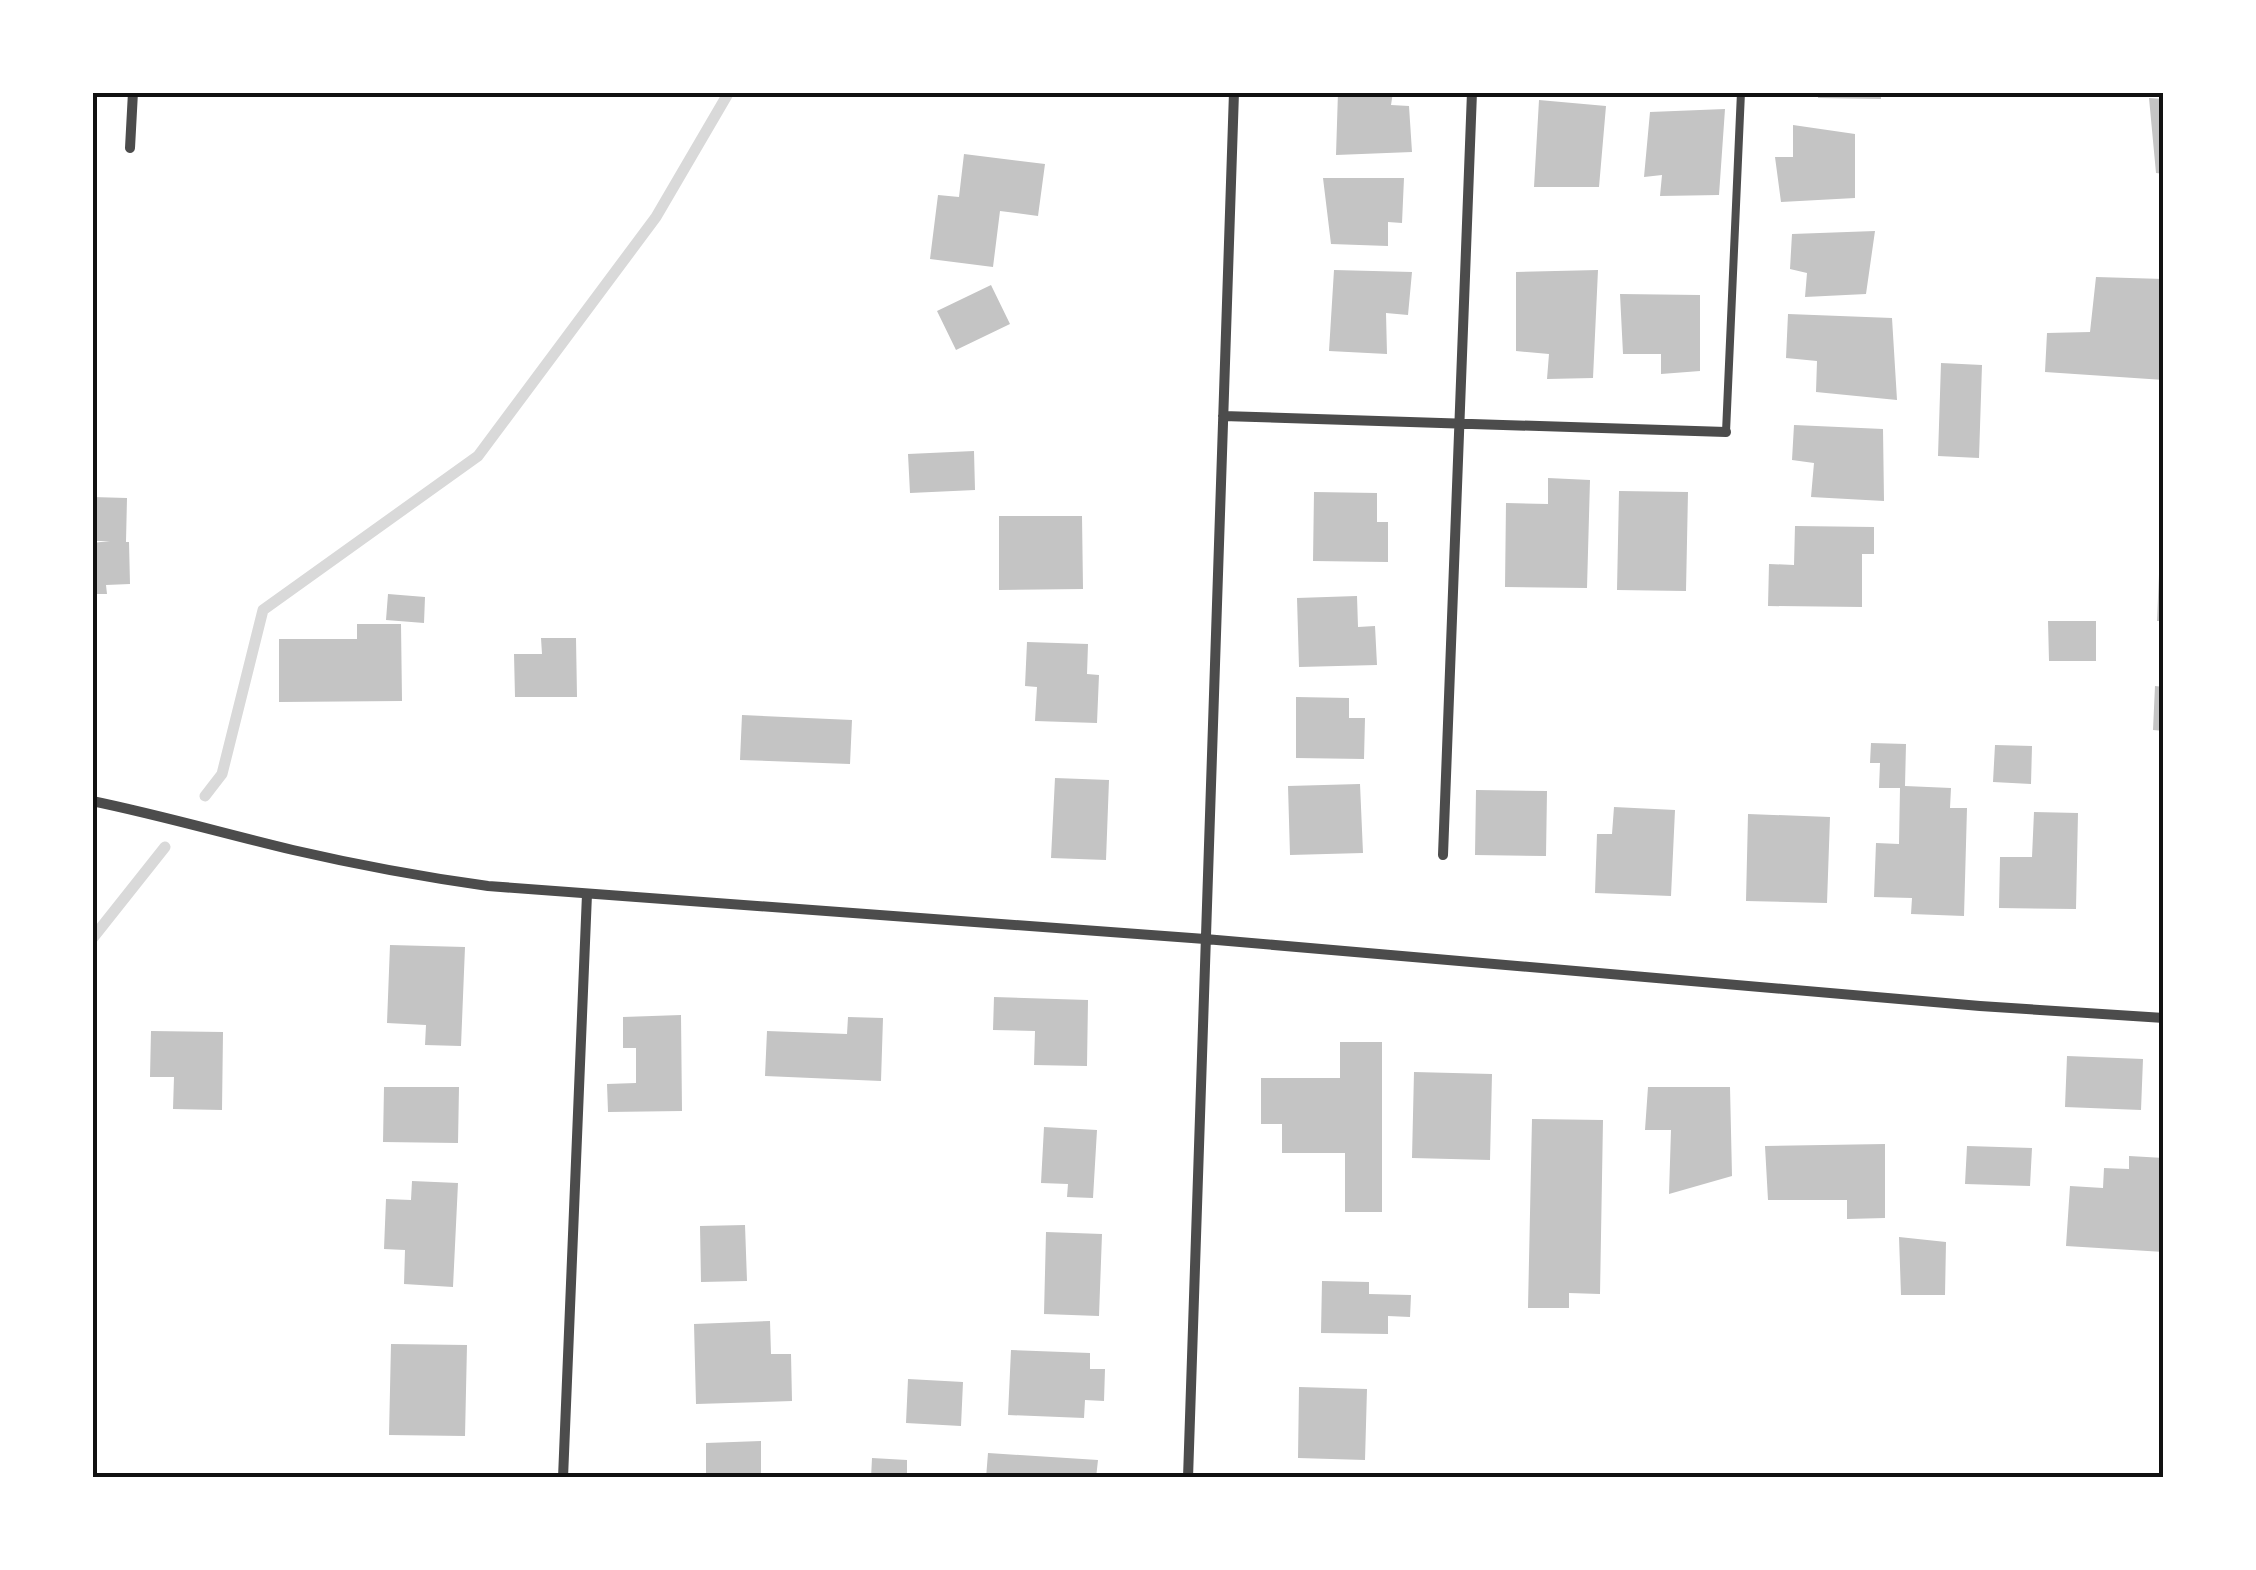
<svg xmlns="http://www.w3.org/2000/svg" width="2256" height="1570" font-family="'Archivo Narrow',sans-serif">
<style>
.lines{fill:none;stroke-linecap:round;stroke-linejoin:round}
.stream{stroke:#d9d9d9;stroke-width:11}
.building{fill:#c4c4c4}
.service{stroke:#4c4c4c;stroke-width:8}
.minor{stroke:#4c4c4c;stroke-width:10}
.neatline{fill:none;stroke:#111;stroke-width:4}
</style>
<rect width="100%" height="100%" fill="#fff"/>
<g class="lines">
<!-- stream -->
<path class="stream" d="M205,796l17,-22 41,-164 215,-154 178,-239 73,-125
M92,939l73,-92"/>
</g>
<!-- building -->
<path class="building" d="M1338,92h55l-2,13 18,1 3,46 -76,3z
M1818,92h63v7l-63,-1z
M2149,98l15,1v75l-8,-1z
M1539,100l67,6 -7,81h-65z
M1725,109l-6,86 -59,1 2,-21 -18,2 6,-65z
M1793,125l62,9v64l-74,4 -6,-45h18z
M964,154l81,10 -7,52 -38,-5 -7,56 -63,-8 8,-64 21,2z
M1323,178h81l-2,45 -14,-1v24l-57,-2z
M1875,231l-9,63 -61,3 2,-24 -17,-4 2,-35z
M1334,270l78,2 -4,43 -22,-2 1,41 -58,-3z
M1598,270l-5,108 -46,1 2,-25 -33,-3v-79z
M2096,277l68,2v101l-119,-8 2,-39 43,-1z
M991,285l19,39 -54,26 -19,-39z
M1620,294l80,1v76l-39,3v-20h-38z
M1788,314l104,4 5,82 -81,-8 1,-31 -31,-3z
M1941,363l41,2 -3,93 -41,-2z
M1794,425l89,4 1,72 -73,-4 3,-34 -22,-3z
M974,451l1,39 -65,3 -2,-39z
M1548,478l42,2 -3,108 -82,-1 1,-84 42,1z
M1619,491l69,1 -2,99 -69,-1z
M1314,492l63,1v29h11v40l-75,-1z
M92,497l35,1 -1,44h3l1,42 -24,1 1,9h-15v-51l18,-2h-18z
M999,516h83l1,73 -84,1z
M1795,526l79,1v27h-12v53l-94,-1 1,-42 25,1z
M2160,551h4v70h-7z
M388,594l37,3 -1,26 -38,-3z
M1357,596l1,31 17,-1 2,39 -78,2 -2,-69z
M2048,621h48v40h-47z
M357,624h44l1,77 -123,1v-63h78z
M541,638h35l1,59h-62l-1,-43h28z
M1027,642l61,2 -1,30 12,1 -2,48 -62,-2 2,-34 -12,-1z
M2155,686l9,1v44l-11,-1z
M1296,697l53,1v20h16l-1,41 -68,-1z
M742,715l110,5 -2,44 -110,-4z
M1871,743l35,1 -1,42 46,2 -1,20h17l-3,108 -53,-2 1,-16 -38,-1 2,-54 23,1 1,-56h-21l1,-25h-10z
M1995,745l37,1 -1,38 -38,-2z
M1055,778l54,2 -3,80 -55,-2z
M1360,784l3,69 -73,2 -2,-69z
M1476,790l71,1 -1,65 -71,-1z
M1614,807l61,3 -4,86 -76,-3 2,-59h15z
M2034,812l44,1 -2,96 -77,-1 1,-51h32z
M1748,814l82,3 -3,86 -81,-2z
M390,945l75,2 -4,99 -36,-1 1,-20 -39,-2z
M994,997l94,3 -1,66 -53,-1 1,-34 -42,-1z
M681,1015l1,96 -74,1 -1,-28 29,-1v-35h-13v-31z
M848,1017l35,1 -2,63 -116,-5 2,-45 80,3z
M151,1031l72,1 -1,78 -49,-1 1,-32h-24z
M1340,1042h42v170h-37v-59h-63v-29h-21v-46h79z
M2067,1056l76,3 -2,51 -76,-3z
M1414,1072l78,2 -2,86 -78,-2z
M384,1087h75l-1,56 -75,-1z
M1648,1087h82l2,89 -63,18 2,-64h-26z
M1532,1119l71,1 -3,174 -31,-1v15h-41z
M1044,1127l53,3 -4,68 -26,-1 1,-13 -27,-1z
M1885,1144v74l-38,1v-19h-79l-3,-54z
M1967,1146l65,2 -2,38 -65,-2z
M2129,1156l35,2v94l-98,-6 4,-60 33,2 1,-20 25,1z
M412,1181l46,2 -5,104 -49,-3 1,-34 -21,-1 2,-50 25,1z
M745,1225l2,56 -46,1 -1,-56z
M1046,1232l56,2 -3,82 -55,-2z
M1899,1237l47,5 -1,53h-44z
M1322,1281l47,1v12l42,1 -1,22 -22,-1v18l-67,-1z
M770,1321l1,33h20l1,47 -96,3 -2,-80z
M391,1344l76,1 -2,91 -76,-1z
M1011,1350l79,3v16h15l-1,32 -19,-1 -1,18 -76,-3z
M908,1379l55,3 -2,44 -55,-3z
M1299,1387l68,2 -2,71 -67,-2z
M761,1441v37h-55v-35z
M988,1453l110,7 -2,18h-110z
M872,1458l35,2v18h-36z"/>
<g class="lines">
<!-- service -->
<path class="service" d="M1726,432l15,-340"/>
<!-- minor -->
<path class="minor" d="M130,148l3,-56
M1223,416l503,16
M92,801c68,14 134,33 201,49 65,15 130,27 195,36l717,53 775,67 184,12
M1443,855l29,-763
M563,1478l24,-584
M1188,1478l46,-1386"/>
</g>
<!-- border -->
<rect width="2256" height="1570" fill="none" stroke="#ffffff" stroke-width="190"/>
<rect x="95" y="95" width="2066" height="1380" class="neatline"/>
</svg>
